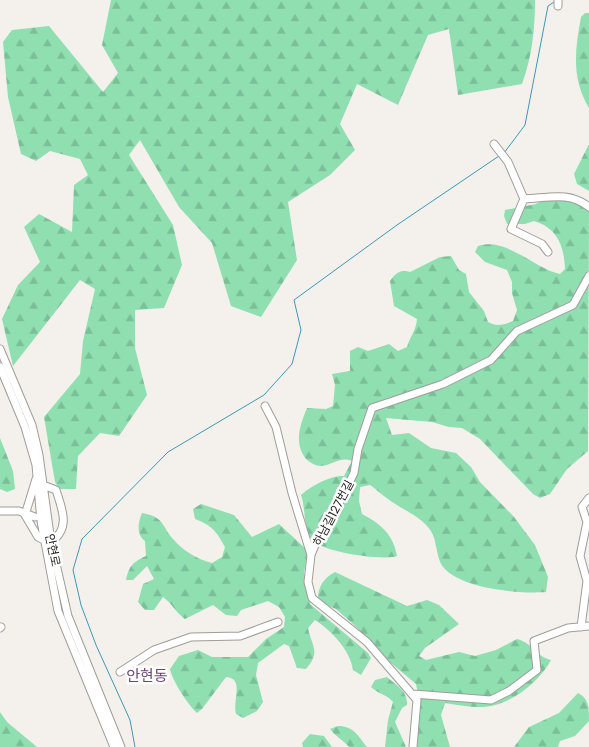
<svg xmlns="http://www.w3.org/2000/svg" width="589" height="747" font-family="Poppins,'Noto Sans KR',sans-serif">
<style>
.forest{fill:url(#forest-firs)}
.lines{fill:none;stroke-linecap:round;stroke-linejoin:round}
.stream{stroke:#3c99b5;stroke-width:1}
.minor-casing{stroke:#9f9d98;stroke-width:9}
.minor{stroke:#fff;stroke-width:7}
.labels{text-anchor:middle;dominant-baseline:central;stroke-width:5;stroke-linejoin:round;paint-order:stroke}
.street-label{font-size:12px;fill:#1f1e1c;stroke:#fff}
.quarter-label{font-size:15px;fill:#69447d;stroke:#fff}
</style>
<defs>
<pattern id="forest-firs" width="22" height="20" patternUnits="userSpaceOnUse" patternTransform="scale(1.25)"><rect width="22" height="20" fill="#8fdfb1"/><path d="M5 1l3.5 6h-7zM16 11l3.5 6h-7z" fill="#7bbf98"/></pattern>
</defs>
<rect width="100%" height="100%" fill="#f4f1ec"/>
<!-- forest -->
<path class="forest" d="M111,0h424c0,29 -3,57 -13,84l-64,11 -9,-66 -21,6 -30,70 -41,-21 -17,40 15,26 -25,25 -42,27 9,58 -36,57 -30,-11 -19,-63 -33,-36 -39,-67 -11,15 44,70 9,40 -18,43 -29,2v38l12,47 -28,41 -19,-3 -22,23 -2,33h-17l-4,-7 -11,-65 36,-43 3,-33 12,-52 -15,-9 -67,86 -11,-47 16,-34 22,-23 -16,-35 15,-13 33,18 2,-47 14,-10 -8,-16 -30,-8 -14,10 -15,-7 -13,-57 -5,-55 9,-12 37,-4 54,66 15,-19 -16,-28z
M585,13h4v95c-18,-30 -14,-58 -8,-91z
M589,144v47l-12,-7 -3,-10z
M555,193l10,2 24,14 -1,242 -21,18 -17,25 -10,4 -7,-4 -53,-55 -18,-11 -13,-1 -17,-5 -46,-4 6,17 17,-2 22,15 25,5 15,14 9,15 34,35 21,28 13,32 -2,15c-26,2 -90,-3 -105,-28 -5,-10 -4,-23 -10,-33 -11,-16 -29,-21 -43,-32 -6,-4 -12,-10 -18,-14l-10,2 -1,14 3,13c19,10 31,20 35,42 -14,5 -76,-4 -85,-16 -9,-11 -6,-31 -11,-45 10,-9 30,-20 43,-19l8,-15c-12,-5 -19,4 -31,5 -5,0 -10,-3 -14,-6 -14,-16 -7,-35 0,-52l19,1 7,-3 2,-21 -3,-11 18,-3v-20l8,-4 10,4 21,-7 9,7 9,-4c3,-11 9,-16 10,-28l-23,-13 -4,-25c6,-8 10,-12 20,-9l30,-15 11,-1 8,14 7,4 3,18 15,19 4,11c9,5 15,3 25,-1l4,-11 -5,-17v-11l-5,-12 -22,-8 -10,-10 3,-6c29,-9 55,22 82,28l5,-5c-1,-24 -8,-41 -31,-48l-9,3h-18l-3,-8 1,-6 31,-6z
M0,438l13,33 2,18 -8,3 -7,-3z
M201,504l33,11 18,22 27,-13 27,25 1,7 -3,17 6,31 58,49 3,5 -10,17 -8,-5c-3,-20 -21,-39 -38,-50l-7,8c4,19 13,24 -2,41l-9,-1 -8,-22 -5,-2 -26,19 -2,12 7,27 -6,9 -14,7 -7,-4c-4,-13 9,-36 -10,-37l-24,32 -5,4c-9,-8 -25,-33 -27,-44l9,-13 19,-6 14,7h36l18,-18 18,-12 1,-10 -6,-10 -11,-6 -27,9 -4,6 -11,-1 -13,-10 -28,14c-10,-7 -13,-16 -22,-22l-9,13h-9l-7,-8 5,-18 11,-5 -7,-13 -14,14h-7c3,-14 7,-18 20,-24l-1,-15c-9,-6 -7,-19 -3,-28 23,4 19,13 32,27 9,11 25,20 38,23l10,-6 3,-10c-9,-16 -12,-21 -30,-28l-2,-10z
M335,572l72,34 20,-6 12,5 20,19 -34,24 -6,8 7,4 33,-8 16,4 21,-6 21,-11c16,4 18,17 34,21 -13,24 -43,47 -71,47 -11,0 -23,-2 -35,-4l-4,12 9,32h-33l3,-44 -4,-19 -25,-21 -37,-38 -18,-16 -13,-5 -5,-7c1,-12 6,-19 17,-25z
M387,677c9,8 21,14 20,28l-5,3 -7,14 11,25h-21l3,-27 5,-18c-5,-7 -15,-8 -22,-15l4,-7z
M578,693c11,6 11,14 11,28l-14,15 -15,5 -2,6h-44l15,-20 30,-14z
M0,712l7,10 30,25h-37z
M338,726c16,0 20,10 29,21h-18c-6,-7 -13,-10 -19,-18z
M310,734l14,2 8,11h-29l-1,-4z"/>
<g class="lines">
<!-- stream -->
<path class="stream" d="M504,153l21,-28 23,-119 6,-4
M135,747l-5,-27 -34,-75 -15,-40 -8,-35 9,-31 86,-87 96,-57 28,-31 9,-34 -7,-30 103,-75 102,-69"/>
<defs>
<path id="minor" d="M558,0v6
M494,144l14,18 16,37c24,-1 45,-8 65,8
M524,199l-13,30 31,15 6,8
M0,349l32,76 7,30 12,87 17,74 53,131
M0,367l25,60 11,38 5,56 17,90 56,136
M265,406l11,21 16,66 19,62
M36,479l-11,36 13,22 6,3
M43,485l13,5c6,19 15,38 -5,52
M0,511h19l16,6
M581,627l6,-46 -7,-25 7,-34 -5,-15 7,-9
M0,628l1,-1
M120,672l34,-22 37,-13 49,-1 38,-14
M413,694l78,6 18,-9 28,-21 -3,-29 34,-13 21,-2
M413,747l4,-47 -50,-58 -55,-44 -4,-16 3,-27 10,-24 17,-26 16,-32 4,-24 14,-41 71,-24 48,-24 26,-29 56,-26 16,-29"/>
</defs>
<!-- minor casing -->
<use href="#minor" class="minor-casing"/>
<!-- minor -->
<use href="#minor" class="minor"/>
</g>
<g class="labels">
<!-- street labels -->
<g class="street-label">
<text transform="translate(333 513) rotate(-62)">하남길127번길</text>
<text transform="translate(53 550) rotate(78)">안현로</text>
</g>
<!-- quarter labels -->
<g class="quarter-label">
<text x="147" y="675">안현동</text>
</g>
</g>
</svg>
